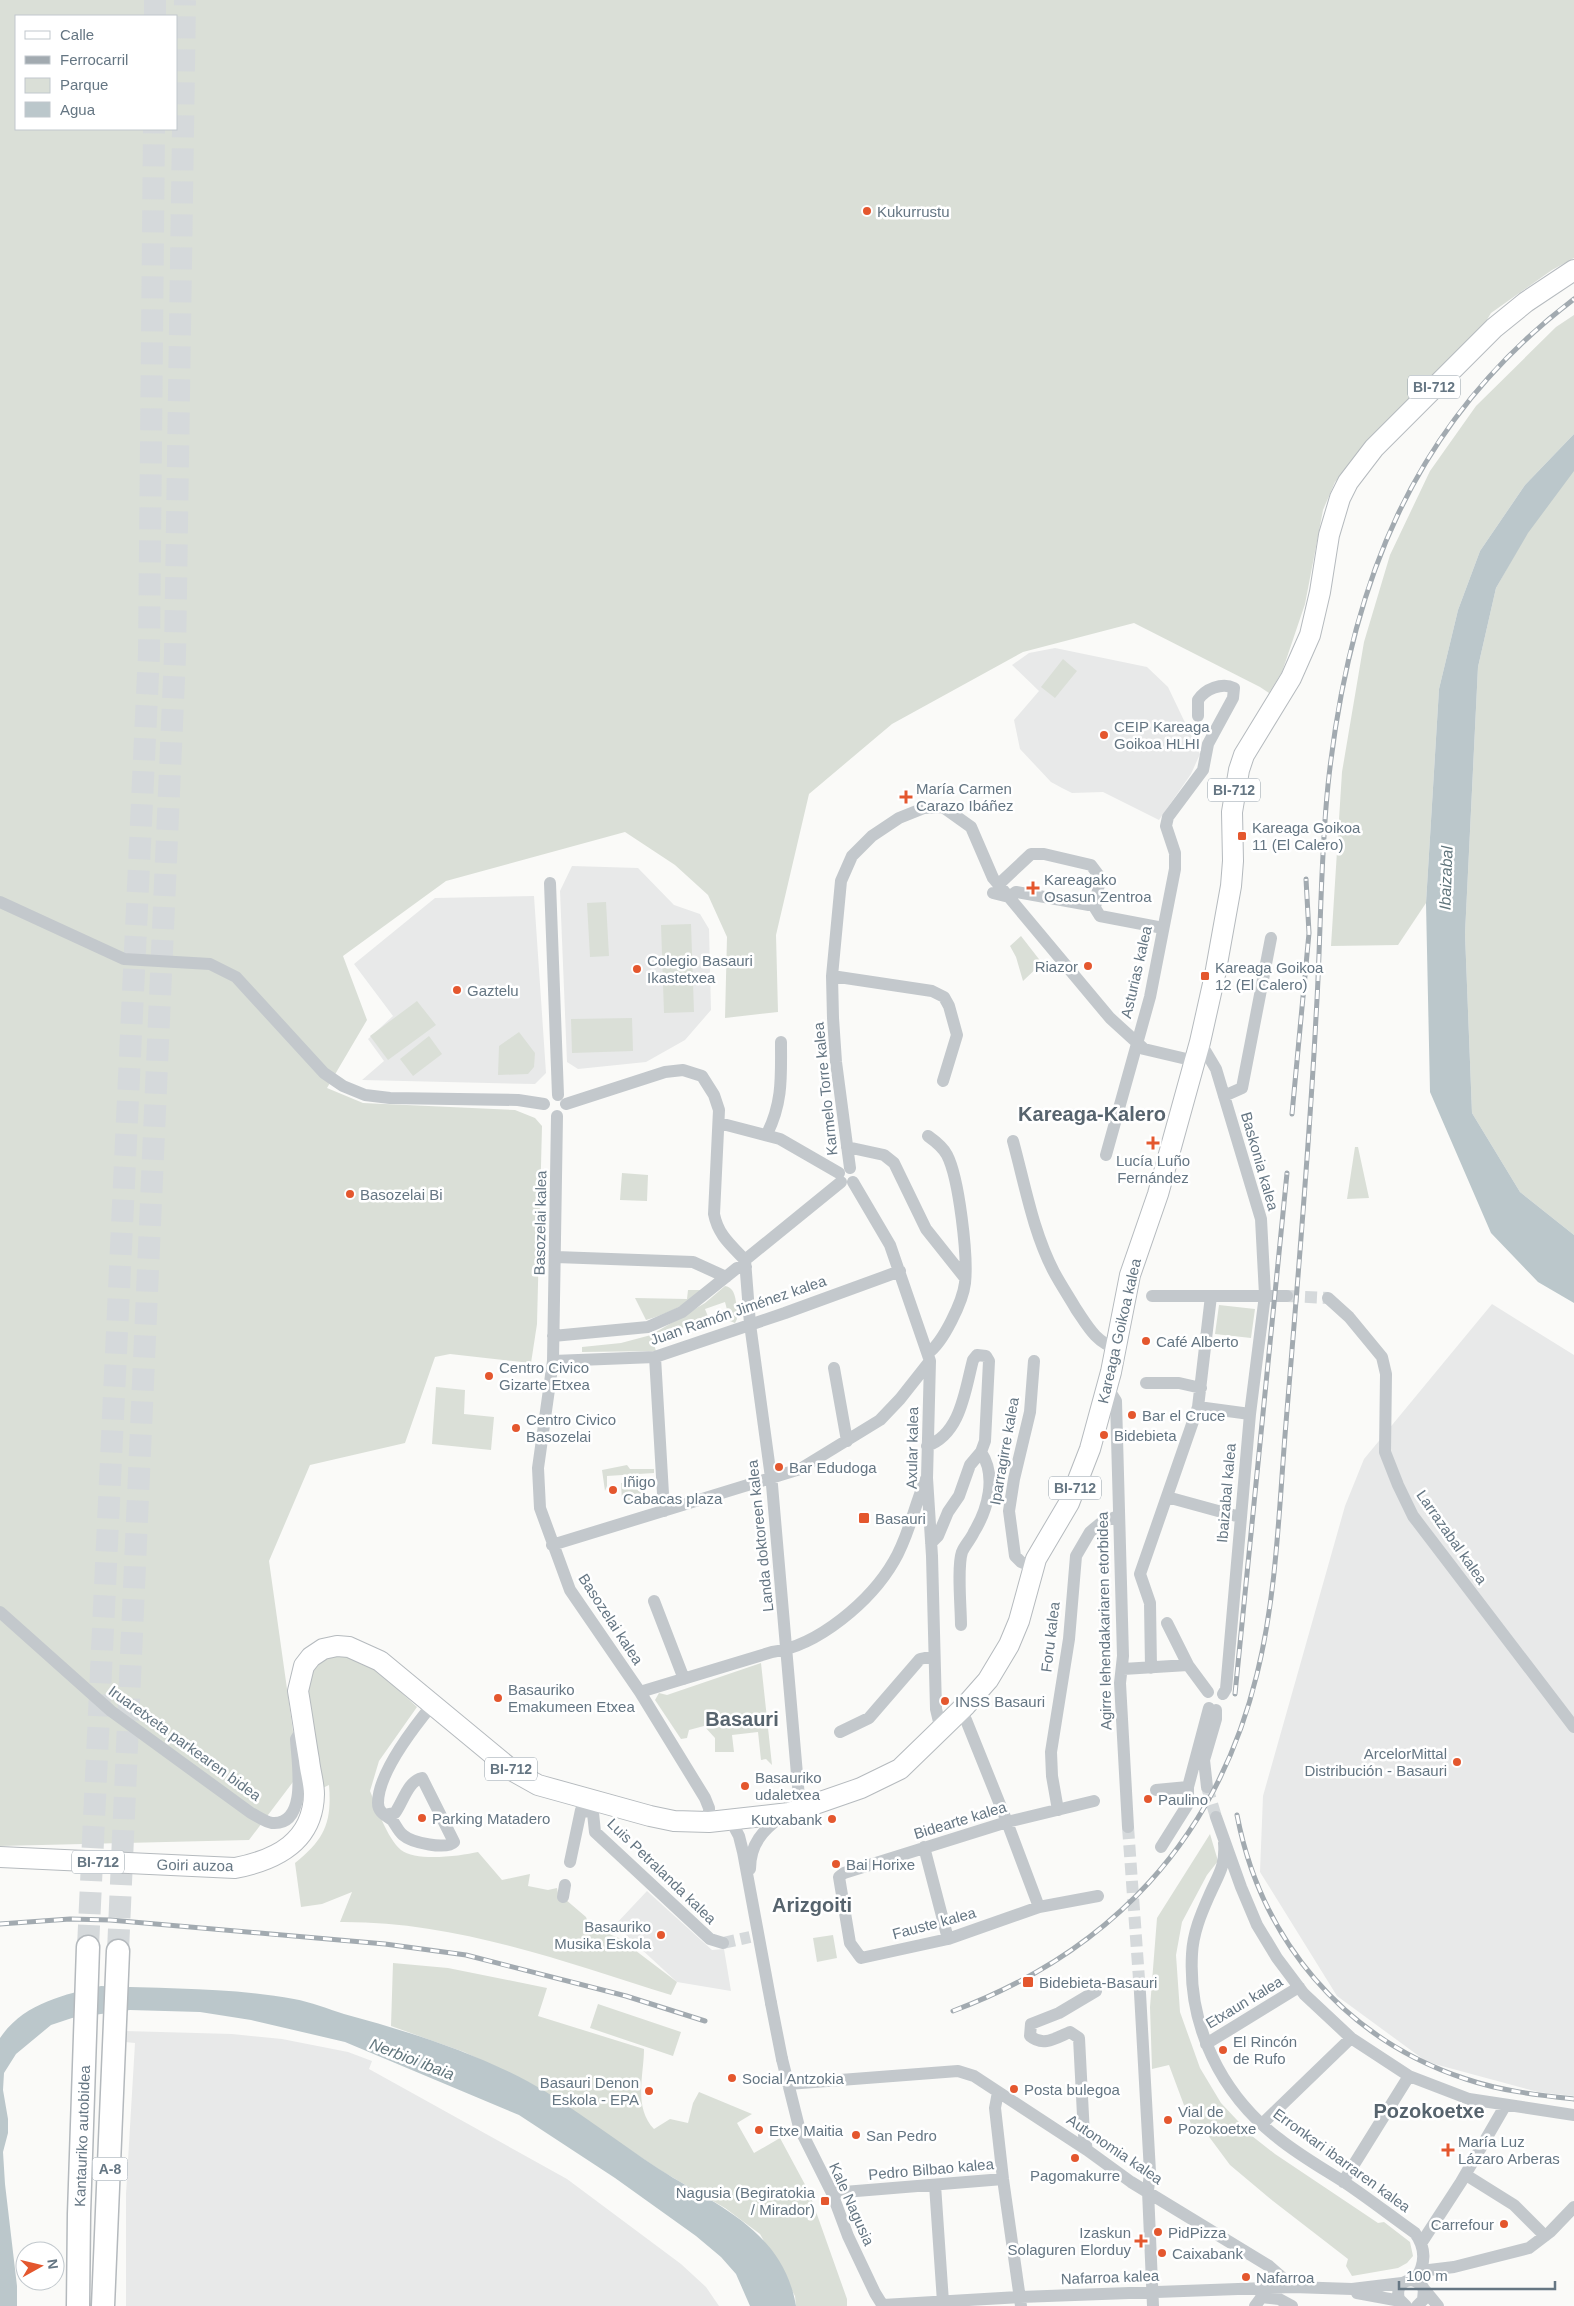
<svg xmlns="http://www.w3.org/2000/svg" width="1574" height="2306" font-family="Arial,sans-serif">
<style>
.built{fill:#e8e9e9}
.green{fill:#dadfd7;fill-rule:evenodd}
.water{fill:#bbc7cb}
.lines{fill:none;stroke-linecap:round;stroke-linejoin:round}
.street-tunnel{stroke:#d5d9db;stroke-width:12;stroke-dasharray:12 6;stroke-linecap:butt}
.highway-tunnel{stroke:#d5d9db;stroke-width:22;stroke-dasharray:22 11;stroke-linecap:butt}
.primary-casing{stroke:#b5babe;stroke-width:22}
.highway-casing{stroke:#b4b9bd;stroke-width:25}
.street{stroke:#c3c8cc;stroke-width:12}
.primary{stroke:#fff;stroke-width:20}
.highway{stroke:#fff;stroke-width:22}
.rail-casing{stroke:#a2aab0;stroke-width:5}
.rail{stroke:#fff;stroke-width:3;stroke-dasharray:9;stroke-linecap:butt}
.street-bridge{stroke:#c3c8cc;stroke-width:12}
.poi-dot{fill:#e4572e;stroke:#fff;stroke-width:2}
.labels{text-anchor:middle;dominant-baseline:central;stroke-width:5;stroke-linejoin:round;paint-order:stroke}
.shield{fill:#fff;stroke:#939fa8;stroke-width:1}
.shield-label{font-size:14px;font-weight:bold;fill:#657683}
.poi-label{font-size:15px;fill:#657683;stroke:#fff;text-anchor:start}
.street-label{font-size:15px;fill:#657683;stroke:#fff}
.water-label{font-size:16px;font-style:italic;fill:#60757c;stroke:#fff}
.district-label{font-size:20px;font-weight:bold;fill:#57646e;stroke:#fff}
</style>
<rect width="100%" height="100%" fill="#fafaf8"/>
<!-- built -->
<path class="built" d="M1055,648l92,19 21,20 32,67 -9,20 -32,46 -56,-28 -31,1 -10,-5 -11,-6 -31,-33 -6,-29 25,-29 -27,-26 17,-12z
M572,866l66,2 36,37 26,9 9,15 2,81 -26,30 -39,22 -68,7 -11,-7 -7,-171z
M534,896l12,177 -11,11 -173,-4 22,-19 -16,-22 25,-23 -39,-52 81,-66z
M1492,1304l82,51v741l-36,-4 -111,-30 -90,-66 -77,-124 3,-76 82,-290 19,-47z
M647,1891l65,59 12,-1 7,42 -54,-9 -62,-57z
M125,2031l107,3 50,5 66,13 24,9 -3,8 198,110 114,85 25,23 13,19h-593v-112l9,-151 -10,-1z"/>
<!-- green -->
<path class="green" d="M0,0h1574v258l-22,12 -61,43 -12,20 -30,26 -50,58 -64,65 -12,28 -18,94 -23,68 -13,21 -9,-6 -126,-64 -111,29 -131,72 -83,70 -33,141 2,77 -53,6 2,-81 -19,-42 -33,-30 -50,-33 -179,49 -103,75 24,64 -40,68 36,15 152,7 20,8 7,8 -5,198 -6,39 -81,-9 -15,3 -30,86 -95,22 -41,96 30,213 -50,66 -249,6zM16,16h160v113h-160z
M1574,315v119l-49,51 -45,66 -22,59 -19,79 -13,214 -28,42 -67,1 11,-174 22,-130 26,-87 40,-84 46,-65 80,-79z
M1574,465v770l-54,-43 -48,-79 -7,-179 13,-267 18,-79 31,-55z
M1063,659l14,12 -22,27 -14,-11z
M606,902l3,54 -19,1 -3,-54z
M691,924l3,88 -30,1 -3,-88z
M1021,936l21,27 -19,18 -7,-24 -6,-11z
M417,1001l19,24 -48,35 -18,-24z
M632,1018l1,33 -61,2 -1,-34z
M519,1032l16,21 -1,14 -6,7 -30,1 1,-29z
M429,1036l13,18 -29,22 -13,-17z
M1355,1147h3l11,51 -22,1z
M622,1173l26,2 -1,26 -27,-1z
M725,1286c13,2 11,21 12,33l-2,4 -5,-2 -5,-19 -20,7 4,10 -33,11 -1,-3 -24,8 5,16 -74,1v-5l39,-4 30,-8 54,-32z
M688,1290h18c-18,13 -38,24 -60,30l-11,-22 52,1z
M1219,1305l36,4 -4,29 -36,-4z
M436,1387l29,3 -1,24 30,3 -3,33 -59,-6z
M627,1465l3,4h24v4l-47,3v10l-2,5 -3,-21z
M643,1482l1,19 -22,1 -1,-19z
M329,1652l34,5 54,50 -38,54 -9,30c7,17 17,47 31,59 15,12 59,6 77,2l24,28 28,-6 -2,12 20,4 9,-2 1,5 28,24 3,9 30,12 58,44 -6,13c-108,-34 -217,-74 -331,-73l12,-30 -30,12 -21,3 -6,-44c30,-24 37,-41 34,-78l-15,7 -8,-119z
M761,1663l11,102 -6,-6 -5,1 -3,-28 -26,3 2,17h-19v-14l-11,-12 -15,4 -2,8 -6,1 -26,-39 4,-7 8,2z
M1210,1834l8,27 -11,14 -25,47 -6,33 4,57 20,56 21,35 31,33 23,18 103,69 6,-1 26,20 3,14 -6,7 -9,5 -46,8 -6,-10 2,-7 -75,-58 -43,-36 -23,-31 -13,-2 -25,-67 -17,4 -2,-62 7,-89z
M833,1935l4,23 -20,4 -4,-24z
M393,1963l55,5 99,20 -9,28 106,33c0,26 -11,58 10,80l16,-10 18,4 5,-20 6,-11 53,22 -15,9 17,30 26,-15 29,54 38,107v7h-51l-1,-10 -35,-62 -35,-26 -65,-38 -130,-87 -66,-31 -73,-26z
M598,2004l83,28 -8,24 -83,-28z"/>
<!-- water -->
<path class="water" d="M1574,434v37l-46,62 -32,55 -18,79 -13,267 7,179 48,79 54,43v68l-36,-21 -47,-49 -61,-141 -4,-189 13,-214 19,-79 22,-59 45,-66z
M101,1986c64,3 129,1 193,13 17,3 34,10 50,15 63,17 127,37 185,68 45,25 87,59 130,87 58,37 124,61 137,137h-46l-14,-32 -15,-17 -25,-21 -81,-58 -96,-63 -174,-73 -94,-22 -51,-8 -70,-2 -58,8 -21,7 -35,29 -12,19 -1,17 5,29v14l-5,19 2,32 12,102v20h-17v-268c24,-35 63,-43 101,-52z"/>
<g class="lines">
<!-- street-tunnel -->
<path class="street-tunnel" d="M1287,1296l41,2
M1207,1787l9,30
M1128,1827l12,166
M723,1943l27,-6"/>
<!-- highway-tunnel -->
<path class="highway-tunnel" d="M155,16v-16
M88,1947l61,-1294 5,-524
M118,1951l57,-1295 10,-656"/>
<defs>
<path id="primary" d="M0,1857l235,11c41,-8 78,-26 79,-74 0,-11 -4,-23 -5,-34 -4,-23 -7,-46 -11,-69l6,-25 7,-9 12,-8 14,-3 12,1 31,14 133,110 25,14 112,31 24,5 35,1 80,-9 72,-25 39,-19 66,-64 22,-25 21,-35 10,-24 17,-62 33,-56 21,-54 21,-77 19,-97 28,-81 42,-152 15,-67 16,-89 2,-25 -1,-49 7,-42 5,-15 47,-77 19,-43 10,-43 9,-57 11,-37 8,-16 26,-34 120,-120 32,-26 48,-32"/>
<path id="highway" d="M78,2306l1,-92 9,-267
M103,2306l15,-355"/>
</defs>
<!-- primary casing -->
<use href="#primary" class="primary-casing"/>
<!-- highway casing -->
<use href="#highway" class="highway-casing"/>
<!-- street -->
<path class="street" d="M550,883l8,212
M999,884l32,-30h13l47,11 9,12 -5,31 5,8 63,12
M993,893l16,4 7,-5 73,13
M0,902l124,57 86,5 26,13 88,96 19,13 22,9 25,3 128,2 26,4
M832,976l100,15 12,6 5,9 8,29 -14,46
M1200,1042l16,27 45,150 4,76 -15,119 -24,275 -3,5
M1224,1096l18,-8 29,-150
M566,1104l99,-32 18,-2 19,6 12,19 5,15 -5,104c4,21 17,31 31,46
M557,1116l-4,245 -15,107 2,40 30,82 70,102 65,106 4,10v14
M719,1123l61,16 59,34
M767,1134c16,-32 14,-58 14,-92
M1013,1141c12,44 20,91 41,131 7,13 15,25 22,37 11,16 20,34 40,39
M847,1147l37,8 10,8 32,66 39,49
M1106,1155l44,-158 25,-128v-16l-9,-27 2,-9 35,-47 5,-26 25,-46 1,-10c-12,-6 -29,1 -36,12v16
M850,1168l-14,-106 -3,-44 -1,-42 9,-95 11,-25 20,-20 27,-18 25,-10 19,-1 28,20 22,51 117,140 34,31 51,12
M853,1182l37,63 40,116 -3,117 5,78 4,153 5,21
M556,1257l137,5 33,15
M745,1260l5,64 22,161 28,324
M745,1260l96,-78
M1152,1296h135
M1328,1298l21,19 33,40 4,17 -1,78 13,33 15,31 161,211
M553,1336l95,-9 34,-15 55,-44 9,-1
M928,1353c15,-10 35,-52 37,-70 3,-27 -6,-105 -18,-128 -4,-8 -12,-14 -19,-19
M655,1357l9,154
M553,1361l102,-4 130,-44 115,-42
M834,1368l13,73
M1146,1383h33l22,5
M1107,1387l9,14 7,255 -3,27 8,144
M1198,1407l52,7
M927,1446c34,-12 38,-56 46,-86l4,-5 9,1 3,5 -4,80 -4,11 -11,13 -11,31 -11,16 -10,24 -7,7
M1167,1497l73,20
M552,1545l248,-76 80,-49 20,-21 30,-38
M1033,1567l-12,-5 -6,-6 -6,-45 5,-32 16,-67 4,-51
M654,1601l30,78
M0,1612l111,99 140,102c6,3 14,9 21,10 37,3 25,-62 24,-84l3,-5h6
M1167,1623l21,42 20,27
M961,1625c0,-17 -4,-58 1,-73 3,-7 9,-13 12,-20 14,-23 23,-56 7,-80
M1151,1668l-1,-65 -10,-29 58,-167 13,-111
M1123,1669l65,-4
M640,1692l132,-40c46,-6 99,-51 122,-91 15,-25 20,-55 32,-82
M960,1711l6,9 41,102 32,85
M840,1732l29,-14 51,-59 14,-3
M1207,1787l-3,-27 12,-41v-9
M1156,1790l32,-3 21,-79
M1094,1801l-87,21 -163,51 -5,4 11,66 11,15 87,-19 91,-32 59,-11
M594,1802l-1,11 2,19 115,107 13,4
M1058,1810l-6,-34 -1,-24 18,-113 7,-83 14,-24 12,-10 16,-6
M385,1815l10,-2c8,-11 13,-32 27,-35l32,64c-7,8 -42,1 -51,-7 -5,-4 -7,-10 -11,-15 -7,-5 -14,-8 -14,-17 0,-30 36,-76 54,-98
M1216,1817l25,70 16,38 20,33 27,36 47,44 58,38 60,23 105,16
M731,1821l8,15 4,16 28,151
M1224,1843c2,23 -6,32 -15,53 -8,18 -16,37 -17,58 -4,72 29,140 86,184 21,17 44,30 66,44 24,16 47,34 71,51 11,15 11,31 0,47
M924,1847l24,92
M1161,1847l27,-43v-17
M570,1862l11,-52 12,3
M750,1869c0,-25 13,-39 32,-53
M563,1897l2,-12
M1140,1993l10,179 -2,19 5,115
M1206,2044l93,-57
M782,2059l17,68 33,66 16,43 27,57 8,13
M788,2084l170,-13 16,5 113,74 44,32 138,84 24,21
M998,2092l-3,16 8,71 18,127
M1262,2124l89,-86
M1087,2150l-3,-15 -5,-97 -9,-6c-14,6 -27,15 -40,4l1,-12 28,-11 37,-22
M1466,2175l48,30 31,31
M1343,2182l66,-106
M935,2185l8,117
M832,2193l171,-14
M1422,2242l39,-60 44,-76
M1421,2271l33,-4 75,-19 21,-16 24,-25
M1424,2289l14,17
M1357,2293l43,8
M1261,2297l18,2 13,7
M883,2305l137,-8 273,-10 59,2 50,-6
M1255,2306l15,-20
M1406,2306l-7,-7c-5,-18 16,-26 25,-10l-1,11 -6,6"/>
<!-- primary -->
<use href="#primary" class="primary"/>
<!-- highway -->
<use href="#highway" class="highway"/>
<defs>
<path id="rail" d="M1292,1114l17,-181 -3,-54
M1235,1694l52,-521
M1237,1815c24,125 107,224 229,264 35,12 72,16 108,20
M0,1924l70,-5 40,1 275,24 81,11 160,41 79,25
M953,2011c158,-59 264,-172 304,-337 20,-81 22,-168 29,-251 11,-135 23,-270 30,-406 5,-77 4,-155 12,-232 21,-198 84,-363 246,-486"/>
</defs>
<!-- rail casing -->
<use href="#rail" class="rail-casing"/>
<!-- rail -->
<use href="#rail" class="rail"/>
<!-- street-bridge -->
<path class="street-bridge" d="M771,2003l11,56"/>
</g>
<!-- markers -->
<g class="poi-dot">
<circle cx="867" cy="211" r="5"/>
<circle cx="1104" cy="735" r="5"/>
<path d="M903.5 789.5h5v5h5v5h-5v5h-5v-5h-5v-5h5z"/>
<rect x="1237" y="831" width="10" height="10" rx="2.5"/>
<path d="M1030.5 880.5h5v5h5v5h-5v5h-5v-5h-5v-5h5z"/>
<circle cx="1088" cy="966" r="5"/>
<circle cx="637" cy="969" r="5"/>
<rect x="1200" y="971" width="10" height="10" rx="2.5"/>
<circle cx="457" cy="990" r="5"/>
<path d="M1150.5 1135.5h5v5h5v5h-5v5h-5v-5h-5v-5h5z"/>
<circle cx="350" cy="1194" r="5"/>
<circle cx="1146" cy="1341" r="5"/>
<circle cx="489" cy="1376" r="5"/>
<circle cx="1132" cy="1415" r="5"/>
<circle cx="516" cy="1428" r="5"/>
<circle cx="1104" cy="1435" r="5"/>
<circle cx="779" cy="1467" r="5"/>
<circle cx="613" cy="1490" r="5"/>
<rect x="858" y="1512" width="12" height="12" rx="2.5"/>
<circle cx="498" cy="1698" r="5"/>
<circle cx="945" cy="1701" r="5"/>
<circle cx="1457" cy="1762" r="5"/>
<circle cx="745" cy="1786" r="5"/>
<circle cx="1148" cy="1799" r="5"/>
<circle cx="422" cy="1818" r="5"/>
<circle cx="832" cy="1819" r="5"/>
<circle cx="836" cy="1864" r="5"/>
<circle cx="661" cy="1935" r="5"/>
<rect x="1022" y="1976" width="12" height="12" rx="2.5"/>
<circle cx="1223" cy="2050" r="5"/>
<circle cx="732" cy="2078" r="5"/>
<circle cx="1014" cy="2089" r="5"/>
<circle cx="649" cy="2091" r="5"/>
<circle cx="1168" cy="2120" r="5"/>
<circle cx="759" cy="2130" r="5"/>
<circle cx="856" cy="2135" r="5"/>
<path d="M1445.5 2142.5h5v5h5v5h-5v5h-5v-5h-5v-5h5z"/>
<circle cx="1075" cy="2158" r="5"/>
<rect x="820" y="2196" width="10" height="10" rx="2.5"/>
<circle cx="1504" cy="2224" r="5"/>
<circle cx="1158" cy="2232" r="5"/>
<path d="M1138.5 2233.5h5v5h5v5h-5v5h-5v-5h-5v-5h5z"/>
<circle cx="1162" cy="2253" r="5"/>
<circle cx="1246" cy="2277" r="5"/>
</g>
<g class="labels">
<!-- shield labels -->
<g class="shield">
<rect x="1408" y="375.5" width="52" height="23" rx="4"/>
<rect x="1208" y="778.5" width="52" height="23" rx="4"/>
<rect x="1049" y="1476.5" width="52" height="23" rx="4"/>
<rect x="485" y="1757.5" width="52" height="23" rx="4"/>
<rect x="72" y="1850.5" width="52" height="23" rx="4"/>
<rect x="92.5" y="2157.5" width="35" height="23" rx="4"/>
</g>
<g class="shield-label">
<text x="1434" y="387">BI-712</text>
<text x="1234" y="790">BI-712</text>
<text x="1075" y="1488">BI-712</text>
<text x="511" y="1769">BI-712</text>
<text x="98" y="1862">BI-712</text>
<text x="110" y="2169">A-8</text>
</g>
<!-- poi labels -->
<g class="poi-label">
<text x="877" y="211">Kukurrustu</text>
<text x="1114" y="726">CEIP Kareaga<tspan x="1114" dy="17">Goikoa HLHI</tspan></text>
<text x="916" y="788">María Carmen<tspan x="916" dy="17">Carazo Ibáñez</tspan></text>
<text x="1252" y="827">Kareaga Goikoa<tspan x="1252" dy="17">11 (El Calero)</tspan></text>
<text x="1044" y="879">Kareagako<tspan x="1044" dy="17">Osasun Zentroa</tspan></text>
<text x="647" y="960">Colegio Basauri<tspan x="647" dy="17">Ikastetxea</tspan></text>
<text x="1078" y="966" text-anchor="end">Riazor</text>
<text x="1215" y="967">Kareaga Goikoa<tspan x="1215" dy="17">12 (El Calero)</tspan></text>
<text x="467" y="990">Gaztelu</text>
<text x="1153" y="1160" text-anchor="middle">Lucía Luño<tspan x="1153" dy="17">Fernández</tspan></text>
<text x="360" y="1194">Basozelai Bi</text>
<text x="1156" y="1341">Café Alberto</text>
<text x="499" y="1367">Centro Civico<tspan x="499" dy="17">Gizarte Etxea</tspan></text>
<text x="1142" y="1415">Bar el Cruce</text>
<text x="526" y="1419">Centro Civico<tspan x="526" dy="17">Basozelai</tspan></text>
<text x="1114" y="1435">Bidebieta</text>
<text x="789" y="1467">Bar Edudoga</text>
<text x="623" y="1481">Iñigo<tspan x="623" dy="17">Cabacas plaza</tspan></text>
<text x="875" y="1518">Basauri</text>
<text x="508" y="1689">Basauriko<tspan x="508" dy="17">Emakumeen Etxea</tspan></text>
<text x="955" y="1701">INSS Basauri</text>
<text x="1447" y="1753" text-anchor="end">ArcelorMittal<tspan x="1447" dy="17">Distribución - Basauri</tspan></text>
<text x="755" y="1777">Basauriko<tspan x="755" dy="17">udaletxea</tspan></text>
<text x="1158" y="1799">Paulino</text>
<text x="432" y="1818">Parking Matadero</text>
<text x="822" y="1819" text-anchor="end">Kutxabank</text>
<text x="846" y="1864">Bai Horixe</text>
<text x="651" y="1926" text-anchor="end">Basauriko<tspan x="651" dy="17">Musika Eskola</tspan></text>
<text x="1039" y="1982">Bidebieta-Basauri</text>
<text x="1233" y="2041">El Rincón<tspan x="1233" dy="17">de Rufo</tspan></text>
<text x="742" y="2078">Social Antzokia</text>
<text x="639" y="2082" text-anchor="end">Basauri Denon<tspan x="639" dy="17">Eskola - EPA</tspan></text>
<text x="1024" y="2089">Posta bulegoa</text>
<text x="1178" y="2111">Vial de<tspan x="1178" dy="17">Pozokoetxe</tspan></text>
<text x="769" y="2130">Etxe Maitia</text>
<text x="866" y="2135">San Pedro</text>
<text x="1458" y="2141">María Luz<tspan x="1458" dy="17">Lázaro Arberas</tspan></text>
<text x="1075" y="2175" text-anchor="middle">Pagomakurre</text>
<text x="815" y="2192" text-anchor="end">Nagusia (Begiratokia<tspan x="815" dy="17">/ Mirador)</tspan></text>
<text x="1494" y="2224" text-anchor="end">Carrefour</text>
<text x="1131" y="2232" text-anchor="end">Izaskun<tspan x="1131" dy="17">Solaguren Elorduy</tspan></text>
<text x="1168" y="2232">PidPizza</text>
<text x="1172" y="2253">Caixabank</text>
<text x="1256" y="2277">Nafarroa</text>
</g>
<!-- street labels -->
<g class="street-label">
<text transform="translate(1136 972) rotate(-77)">Asturias kalea</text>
<text transform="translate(825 1089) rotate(-96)">Karmelo Torre kalea</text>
<text transform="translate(1260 1161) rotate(74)">Baskonia kalea</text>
<text transform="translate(540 1223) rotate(-89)">Basozelai kalea</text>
<text transform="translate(738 1310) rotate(-19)">Juan Ramón Jiménez kalea</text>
<text transform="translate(1119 1331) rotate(-77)">Kareaga Goikoa kalea</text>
<text transform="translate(912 1448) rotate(-89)">Axular kalea</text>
<text transform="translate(1004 1451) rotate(-80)">Iparragirre kalea</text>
<text transform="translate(1226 1493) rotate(-85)">Ibaizabal kalea</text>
<text transform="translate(760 1536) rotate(-96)">Landa doktoreen kalea</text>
<text transform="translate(1452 1537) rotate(55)">Larrazabal kalea</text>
<text transform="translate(611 1619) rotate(57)">Basozelai kalea</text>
<text transform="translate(1104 1621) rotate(-91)">Agirre lehendakariaren etorbidea</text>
<text transform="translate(1050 1637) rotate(-83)">Foru kalea</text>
<text transform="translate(185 1743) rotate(36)">Iruaretxeta parkearen bidea</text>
<text transform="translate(960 1820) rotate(-17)">Bidearte kalea</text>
<text transform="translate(195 1865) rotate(1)">Goiri auzoa</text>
<text transform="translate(662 1871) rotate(44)">Luis Petralanda kalea</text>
<text transform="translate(934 1923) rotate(-15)">Fauste kalea</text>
<text transform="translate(1244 2002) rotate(-31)">Etxaun kalea</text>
<text transform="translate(82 2136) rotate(-88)">Kantauriko autobidea</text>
<text transform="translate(1115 2149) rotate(34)">Autonomia kalea</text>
<text transform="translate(1342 2160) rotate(36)">Erronkari ibarraren kalea</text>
<text transform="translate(931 2169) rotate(-5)">Pedro Bilbao kalea</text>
<text transform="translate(852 2204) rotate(66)">Kale Nagusia</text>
<text transform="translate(1110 2277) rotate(-2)">Nafarroa kalea</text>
</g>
<!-- water labels -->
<g class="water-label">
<text transform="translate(1446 878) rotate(-88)">Ibaizabal</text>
<text transform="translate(412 2059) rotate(21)">Nerbioi ibaia</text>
</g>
<!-- district labels -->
<g class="district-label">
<text x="1092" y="1114">Kareaga-Kalero</text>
<text x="742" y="1719">Basauri</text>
<text x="812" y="1905">Arizgoiti</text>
<text x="1429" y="2111">Pozokoetxe</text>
</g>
</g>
<!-- legend -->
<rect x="15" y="15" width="162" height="115" fill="#ffffff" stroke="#c1c8cd"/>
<rect x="25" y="31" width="25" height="8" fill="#ffffff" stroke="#c1c8cd"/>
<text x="60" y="40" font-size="15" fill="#657683">Calle</text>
<rect x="25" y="56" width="25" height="8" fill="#a2aab0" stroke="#c1c8cd"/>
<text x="60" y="65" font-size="15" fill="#657683">Ferrocarril</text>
<rect x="25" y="78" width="25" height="15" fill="#dadfd7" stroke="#c1c8cd"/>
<text x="60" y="90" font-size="15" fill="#657683">Parque</text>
<rect x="25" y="102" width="25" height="15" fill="#bbc7cb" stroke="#c1c8cd"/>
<text x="60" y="115" font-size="15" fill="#657683">Agua</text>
<!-- north arrow -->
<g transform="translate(40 2266) rotate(82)"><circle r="24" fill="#ffffff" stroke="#c1c8cd"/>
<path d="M0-4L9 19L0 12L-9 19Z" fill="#e4572e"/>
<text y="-8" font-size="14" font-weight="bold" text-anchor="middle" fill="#657683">N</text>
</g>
<!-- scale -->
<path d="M1399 2281v8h156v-8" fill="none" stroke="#657683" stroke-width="2.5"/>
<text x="1406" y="2281" font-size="15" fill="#657683" stroke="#ffffff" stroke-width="4" paint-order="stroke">100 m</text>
</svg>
